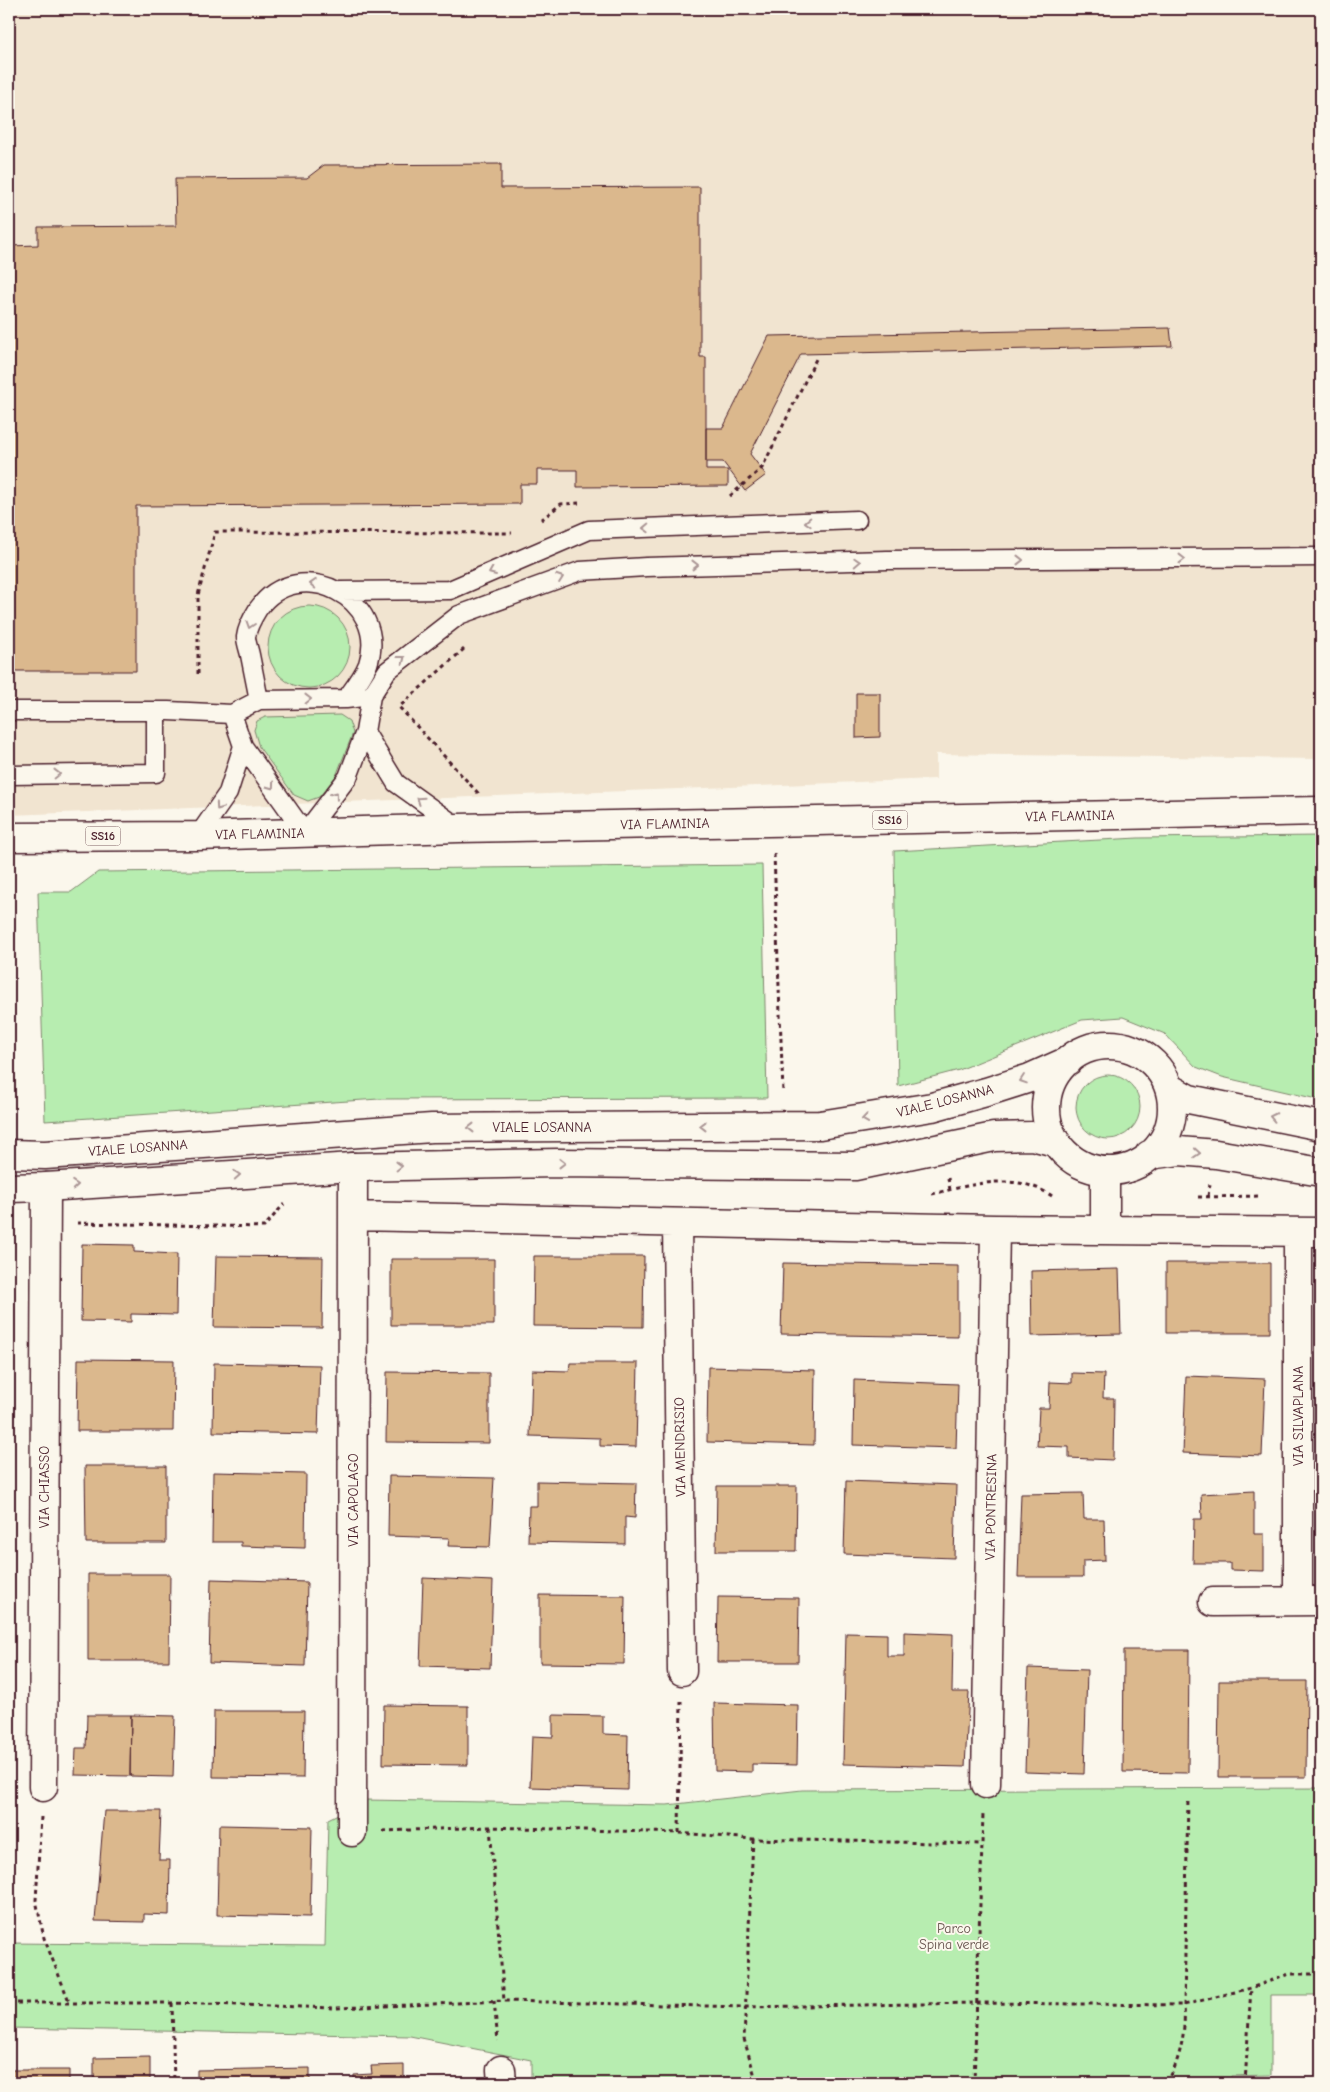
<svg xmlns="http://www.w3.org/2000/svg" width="1330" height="2092" font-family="'Comic Neue',sans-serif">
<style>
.built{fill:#f1e4d0}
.green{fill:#b7edb0;stroke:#80866e}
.building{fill:#dbb88d;stroke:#4a1f2b}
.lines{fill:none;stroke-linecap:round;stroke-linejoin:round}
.service-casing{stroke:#4a1f2b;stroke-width:21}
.minor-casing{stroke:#4a1f2b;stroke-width:31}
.secondary-casing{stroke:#4a1f2b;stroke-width:31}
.primary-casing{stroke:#4a1f2b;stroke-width:31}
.path{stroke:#4a1f2b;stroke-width:3;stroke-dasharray:4 4;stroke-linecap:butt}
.service{stroke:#fbf7ec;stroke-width:18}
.minor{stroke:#fbf7ec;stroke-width:28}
.secondary{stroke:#fbf7ec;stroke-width:28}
.primary{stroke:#fbf7ec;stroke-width:28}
.oneway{stroke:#ab9695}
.labels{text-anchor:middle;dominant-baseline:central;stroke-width:4;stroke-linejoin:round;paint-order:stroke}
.shield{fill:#fbf7ec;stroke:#7f6065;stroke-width:1}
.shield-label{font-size:12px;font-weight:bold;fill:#4a1f2b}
.street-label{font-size:14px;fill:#4a1f2b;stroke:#fbf7ec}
.park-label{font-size:14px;fill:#65524c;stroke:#fbf7ec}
</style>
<rect width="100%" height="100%" fill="#fbf7ec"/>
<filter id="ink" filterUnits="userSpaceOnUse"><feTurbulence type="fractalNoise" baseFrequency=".02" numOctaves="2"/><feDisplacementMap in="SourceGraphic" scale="10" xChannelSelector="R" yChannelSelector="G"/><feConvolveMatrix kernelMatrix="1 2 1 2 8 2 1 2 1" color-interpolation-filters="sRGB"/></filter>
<g filter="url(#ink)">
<!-- built -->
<path class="built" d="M9,9h1312v750l-385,-5v25l-927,36z"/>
<!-- green -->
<path class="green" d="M268 647a41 41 0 1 1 82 0a41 41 0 1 1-82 0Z
M340,715l9,6 4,12 -17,43 -17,21 -11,4 -14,-6 -35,-48 -5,-17 3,-9 8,-4z
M1321,836v264l-99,-23 -26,-10 -31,-33 -42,-17 -41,3 -123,50 -61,16 -4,-235 244,-13z
M762,865l5,233 -388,1 -334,22 -7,-229h33l27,-20z
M1076 1107a32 32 0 1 1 64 0a32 32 0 1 1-64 0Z
M1321,1788v207h-50v80l-40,1v7h-700v-23l-121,-24 -401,-8v-85l316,3 3,-127 38,-19 301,5 135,-15z"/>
<!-- building -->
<path class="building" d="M501,164v24l199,-1v170h6v113h22v16l-151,1v-17h-40v14h-17v20l-384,2v165h-127v-425l29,-1v-18l138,-1 -1,-47 132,-1 17,-13z
M1170,328l2,18 -371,8 -51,100 16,21 -21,16 -22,-29h-17v-34h17l46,-92z
M856,693h24v44l-24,1z
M9,1243h3l-1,67h-2z
M82,1244l52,1v7l43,2 -1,61 -45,-1v8l-50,-1z
M216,1256l107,1 -1,71 -108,-1z
M534,1256h110l-1,71 -110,-1z
M391,1259h103v66h-103z
M783,1263l175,3v71l-177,-3z
M1166,1263h104v70h-104z
M1119,1269l2,65 -89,2 -1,-65z
M78,1359l96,1 -1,71h-96z
M214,1363l106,2 -2,69 -105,-2z
M570,1363h68l-2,84 -36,-1v-8l-70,-2 2,-66 37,1z
M708,1367l107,3 -1,75 -107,-3z
M387,1372l102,1v70l-103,-1z
M1072,1373l32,1 -1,24h11l-1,62 -44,-2v-11l-32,-1 2,-38h10l1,-26 22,1z
M1186,1376l79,3 -3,77 -79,-3z
M854,1380l104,4 -2,64 -103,-3z
M85,1466h81v77h-80z
M213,1472l93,2 -1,74 -64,-2v-4h-29z
M389,1476l105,2 -4,69 -42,-1 1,-8 -61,-2z
M537,1481l99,2 -1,35 -10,-1v27l-97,-2 1,-36h8z
M846,1481l110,4 -2,73 -110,-4z
M717,1486h80l-1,65h-80z
M1254,1491v43h10v37l-34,-1v-7h-37l1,-44h8l-1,-25z
M1083,1493l1,26h20l1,41 -22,1v16h-65l3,-83z
M88,1574h82l-1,87h-81z
M423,1578l70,3 -3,87 -70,-2z
M211,1579l96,3 -2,84 -96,-3z
M540,1595l85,1 -1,68 -84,-1z
M718,1597l81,1 -1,64h-81z
M904,1632l49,2 -1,58h17l-4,75 -122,-3 3,-131 41,1v22h17z
M1124,1650h65l-1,123 -65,-1z
M1028,1668l59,2 -3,104 -59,-2z
M1219,1681h88l-1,96h-88z
M714,1703l84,2 -1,60 -45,-1v8l-37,-1z
M384,1705l84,1v59l-85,-1z
M214,1711h90l-1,67 -90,-1z
M87,1715h44l-1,61 -55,-1 1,-27h10z
M131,1715l44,1 -2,61 -43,-1z
M553,1715l50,1v18l25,1 -1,55 -97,-3 2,-51 21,1z
M104,1811h57l-2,49h11l-1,55 -25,-1v8l-49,-1z
M219,1825l93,2 -2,90 -93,-2z
M150,2057v26h-56v-25z
M404,2065v17l60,-1v2h-110v-8l18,-1 -1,-8z
M310,2068v15h-113v-13z
M9,2070h60v13h-60z"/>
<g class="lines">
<defs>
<path id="service" d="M340,591l110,-1 139,-60 268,-10
M259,700c-3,-15 -6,-30 -9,-45 -1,-5 -4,-13 -4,-18 1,-10 7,-20 12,-28 40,-57 132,-10 110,55 -5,13 -14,24 -22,35
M9,711h159l64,3 27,-14 87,-1 25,-3
M232,714l11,32 62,87 43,-56 17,-45 6,-36 16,-25 72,-56 121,-44 66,-4 241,-7 434,-3
M365,732l31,51 63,45
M9,775l147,-2v-62
M198,836l30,-43 15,-47"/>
<path id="minor" d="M354,1216l641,13 326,3
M677,1223l5,448
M1105,1230v-59
M1298,1232v369
M1213,1602l108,-1
M986,1784l9,-555
M43,1787l3,-600
M352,1832l1,-665
M501,2070l1,13"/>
<path id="secondary" d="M1046 1108a63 63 0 1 1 126 0a63 63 0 1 1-126 0Z
M1169,1088l20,11 132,27
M9,1154l36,1 387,-27 388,-3 112,-18 54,-15 44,-14 38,-17
M1149,1155l30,-4 37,3 105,18
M9,1188l37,-1 307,-20 206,-4 296,3 139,-29 38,-1 23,6"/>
<path id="primary" d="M9,837l189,-1 261,-8 862,-17"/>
</defs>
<!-- service casing -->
<use href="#service" class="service-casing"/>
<!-- minor casing -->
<use href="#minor" class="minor-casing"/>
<!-- secondary casing -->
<use href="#secondary" class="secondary-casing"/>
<!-- primary casing -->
<use href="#primary" class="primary-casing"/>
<!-- path -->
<path class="path" d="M730,496l32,-28 54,-109
M541,520l20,-16 18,-1
M464,649l-65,58 79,86v2
M198,674v-79l17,-63 297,1
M774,854l9,239
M948,1178l2,12
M932,1194c39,-9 83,-23 120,2
M1208,1196l2,-12
M1198,1197l64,-1
M77,1223l187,4 20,-23
M41,1817l-5,83 8,38 25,63
M490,1827l14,174
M383,1831l107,-4 189,6 74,6 229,5
M679,1833l2,-132
M753,1839l-9,200 13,44
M494,2001l4,40
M9,2003h163l164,5 168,-7 241,6 231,-4 208,2 67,-17 38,-14h32
M172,2003l2,80
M974,2083l9,-269
M1167,2083c13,-23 19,-51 17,-78l4,-207
M1245,2083l6,-95"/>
<!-- service -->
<use href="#service" class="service"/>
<!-- minor -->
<use href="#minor" class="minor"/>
<!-- secondary -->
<use href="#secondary" class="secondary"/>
<!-- primary -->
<use href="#primary" class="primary"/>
</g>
<!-- one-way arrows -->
<defs><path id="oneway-chevron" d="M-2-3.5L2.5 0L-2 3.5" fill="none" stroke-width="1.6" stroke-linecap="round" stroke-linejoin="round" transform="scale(1.25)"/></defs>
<g class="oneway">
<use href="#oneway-chevron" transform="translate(808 522) rotate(178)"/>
<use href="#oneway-chevron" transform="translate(646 528) rotate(178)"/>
<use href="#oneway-chevron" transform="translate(1182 559)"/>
<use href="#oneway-chevron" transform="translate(1020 560)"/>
<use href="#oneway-chevron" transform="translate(857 562) rotate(-3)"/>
<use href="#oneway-chevron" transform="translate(695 565) rotate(-1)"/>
<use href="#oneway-chevron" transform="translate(492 572) rotate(157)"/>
<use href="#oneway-chevron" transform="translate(560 578) rotate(-20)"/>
<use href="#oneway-chevron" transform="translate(313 584) rotate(-177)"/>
<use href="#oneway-chevron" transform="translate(250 625) rotate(108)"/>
<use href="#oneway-chevron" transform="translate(402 659) rotate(-38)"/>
<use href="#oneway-chevron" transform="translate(308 699) rotate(-1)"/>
<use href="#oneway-chevron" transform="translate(57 774) rotate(-1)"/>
<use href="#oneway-chevron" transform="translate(271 786) rotate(55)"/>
<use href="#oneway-chevron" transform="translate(335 795) rotate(-52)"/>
<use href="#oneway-chevron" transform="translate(420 800) rotate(-145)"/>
<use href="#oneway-chevron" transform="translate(219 807) rotate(125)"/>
<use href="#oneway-chevron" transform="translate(1023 1080) rotate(161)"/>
<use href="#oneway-chevron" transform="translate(1273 1117) rotate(-168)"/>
<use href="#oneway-chevron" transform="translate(865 1119) rotate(172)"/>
<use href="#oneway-chevron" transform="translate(703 1126) rotate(180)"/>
<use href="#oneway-chevron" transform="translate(471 1128) rotate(180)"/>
<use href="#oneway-chevron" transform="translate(1197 1153) rotate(5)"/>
<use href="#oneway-chevron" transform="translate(562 1163)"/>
<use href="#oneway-chevron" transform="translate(399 1166) rotate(-1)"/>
<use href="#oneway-chevron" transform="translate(237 1175) rotate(-4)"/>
<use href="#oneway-chevron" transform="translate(75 1185) rotate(-4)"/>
</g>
</g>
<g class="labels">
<!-- shield labels -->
<g class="shield">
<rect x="872.5" y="810.5" width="35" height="19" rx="4"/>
<rect x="85.5" y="826.5" width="35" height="19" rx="4"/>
</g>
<g class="shield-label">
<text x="890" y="820">SS16</text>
<text x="103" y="836">SS16</text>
</g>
<!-- street labels -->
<g class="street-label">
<text transform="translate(1070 816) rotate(-1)">VIA FLAMINIA</text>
<text transform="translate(665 824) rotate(-1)">VIA FLAMINIA</text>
<text transform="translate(260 834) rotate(-1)">VIA FLAMINIA</text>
<text transform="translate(945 1101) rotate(-14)">VIALE LOSANNA</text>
<text x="542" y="1127">VIALE LOSANNA</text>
<text transform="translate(138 1148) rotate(-4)">VIALE LOSANNA</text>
<text transform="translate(1298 1416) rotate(-90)">VIA SILVAPLANA</text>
<text transform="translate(680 1447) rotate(-91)">VIA MENDRISIO</text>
<text transform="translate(44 1487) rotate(-90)">VIA CHIASSO</text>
<text transform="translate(353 1500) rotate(-90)">VIA CAPOLAGO</text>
<text transform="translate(991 1507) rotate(-89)">VIA PONTRESINA</text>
</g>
<!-- park labels -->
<g class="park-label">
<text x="954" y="1928">Parco<tspan x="954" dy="16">Spina verde</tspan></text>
</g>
</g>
<!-- margin -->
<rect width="1330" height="2092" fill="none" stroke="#fbf7ec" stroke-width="30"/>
<rect x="15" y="15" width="1300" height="2062" fill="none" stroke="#4a1f2b" stroke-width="2" filter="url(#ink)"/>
</svg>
